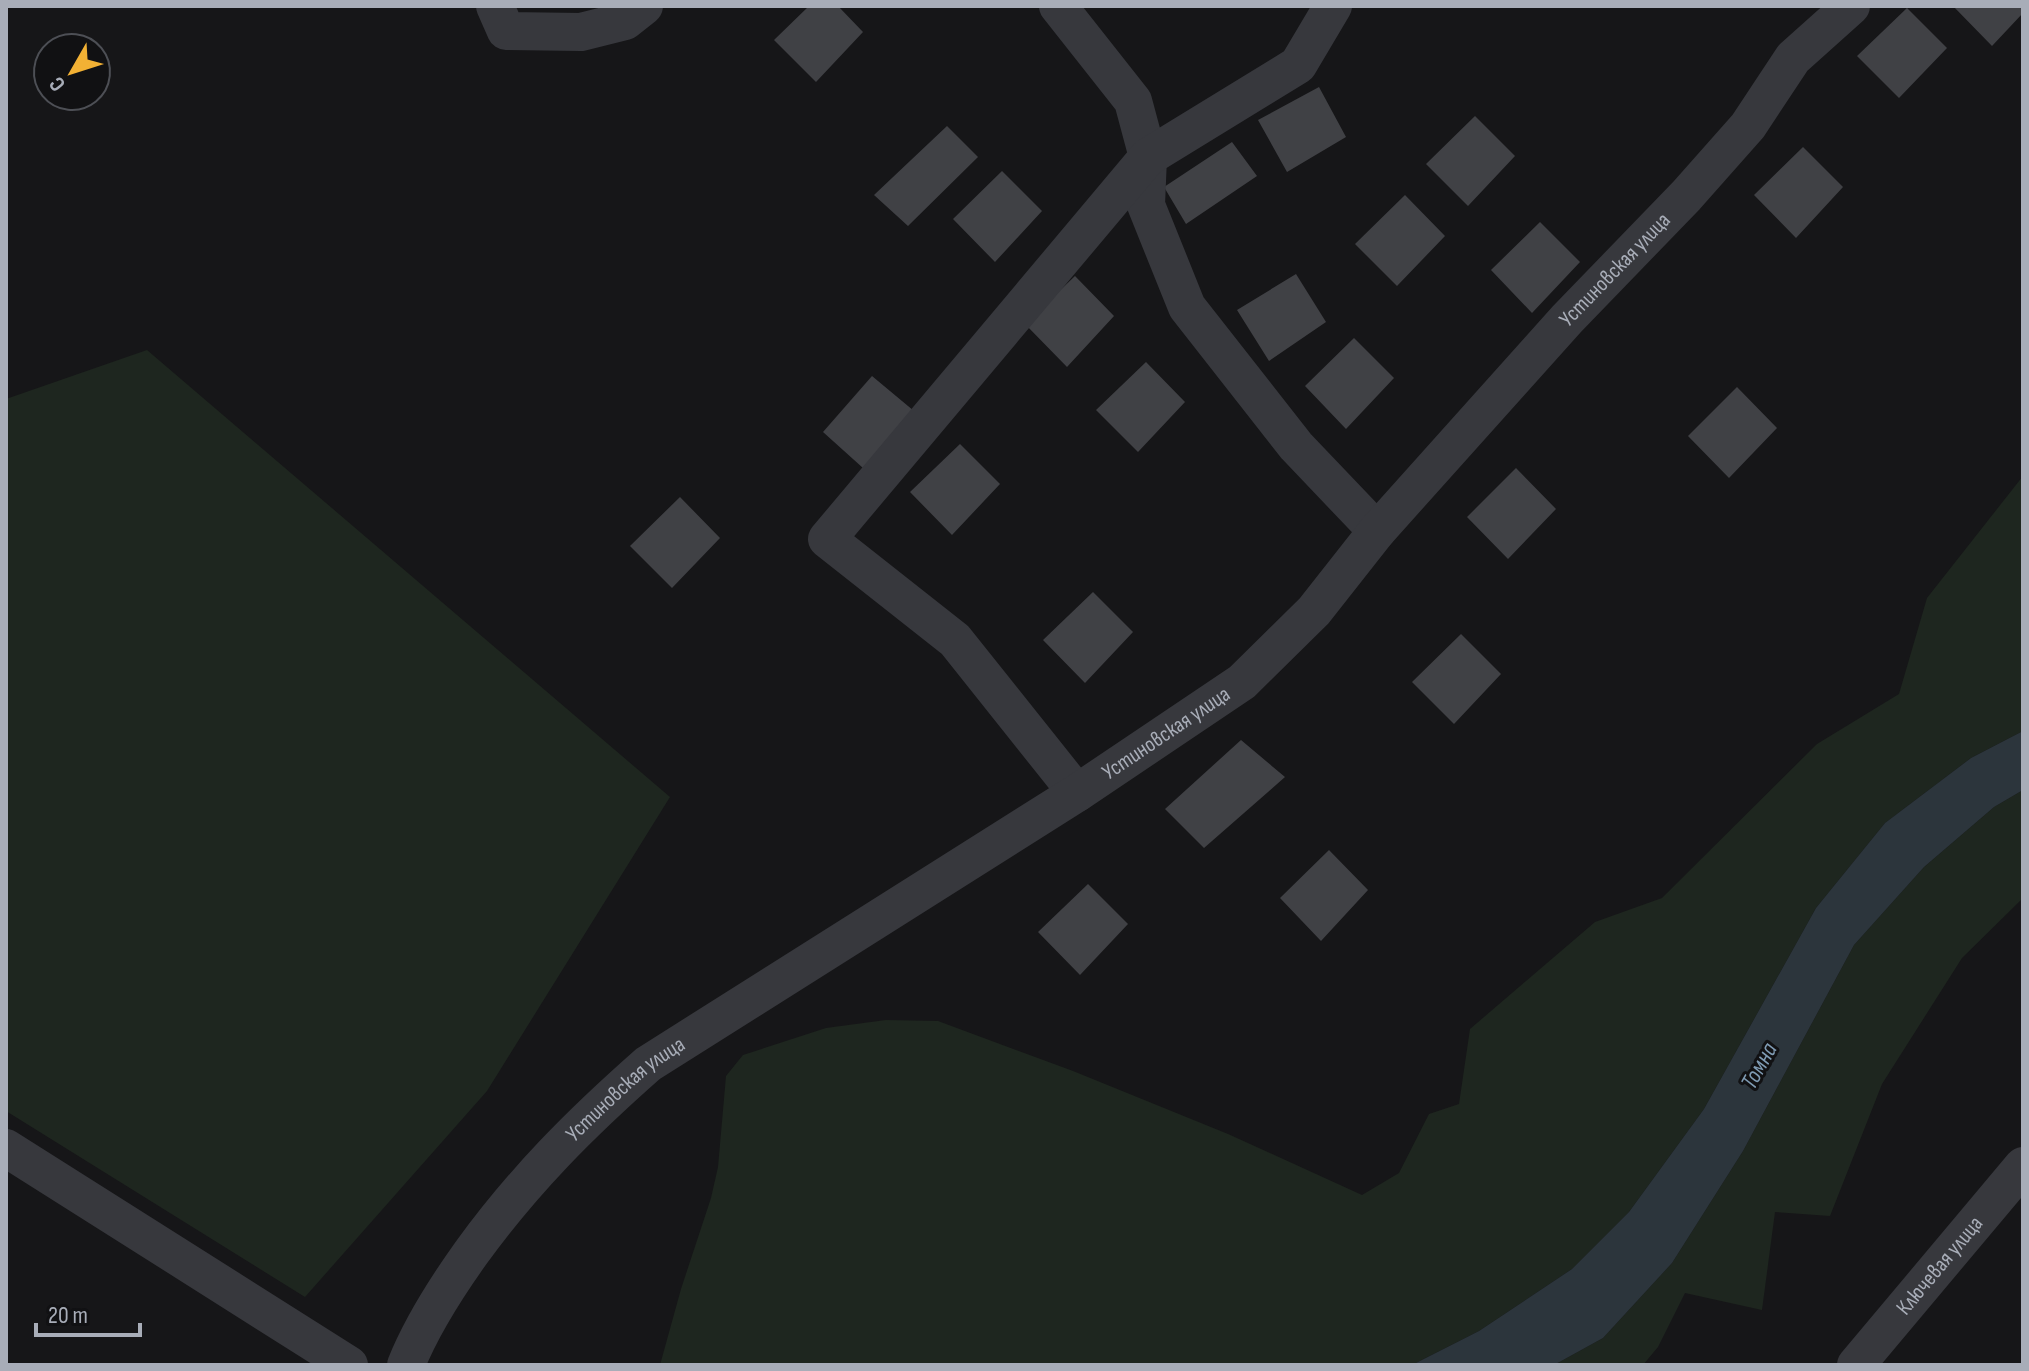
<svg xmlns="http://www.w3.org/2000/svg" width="2029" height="1371" font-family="'Sofia Sans Condensed',sans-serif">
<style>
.green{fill:#1e261f}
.water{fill:#2c353c}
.building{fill:#404145}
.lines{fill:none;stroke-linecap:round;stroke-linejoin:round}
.minor{stroke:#37383d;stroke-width:38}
.labels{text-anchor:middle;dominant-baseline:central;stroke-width:6;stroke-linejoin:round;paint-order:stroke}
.street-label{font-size:22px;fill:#a8adb8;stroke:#111113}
.water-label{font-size:24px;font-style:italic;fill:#7f9bb3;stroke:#111113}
</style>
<rect width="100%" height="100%" fill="#161618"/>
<!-- green -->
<path class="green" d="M147,350l523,447 -183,294 -182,206 -299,-186v-712z
M2023,476v255l-52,27 -86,65 -69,85 -112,201 -75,103 -57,57 -93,62 -67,34h-752l21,-76 30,-91 7,-31 8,-91 17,-21 83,-27 60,-8 52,1 135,50 155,63 134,61 37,-22 30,-59 30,-10 11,-75 125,-107 67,-24 155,-154 82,-50 28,-96z
M2023,790v108l-61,60 -80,126 -52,132 -55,-4 -13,98 -77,-17 -27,54 -15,18h-89l49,-27 69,-75 71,-112 111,-206 70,-78 70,-60z"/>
<!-- water -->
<path class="water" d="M2023,731v59l-29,17 -70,60 -70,78 -111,206 -71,112 -69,75 -49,27h-142l67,-34 93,-62 57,-57 75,-103 112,-201 69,-85 86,-65z"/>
<!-- building -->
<path class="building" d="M809,6h29l25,26 -47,50 -42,-42z
M1953,6h70v7l-31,33z
M1907,8l40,40 -48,50 -42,-42z
M1319,87l27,50 -59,35 -29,-52z
M1475,116l40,40 -47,50 -42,-42z
M947,126l31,31 -70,69 -34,-31z
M1232,142l25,34 -71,48 -22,-37z
M1803,147l40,40 -47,51 -42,-43z
M1002,171l40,40 -47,51 -42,-43z
M1405,195l40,41 -48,50 -42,-42z
M1540,222l40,40 -48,51 -41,-43z
M1296,274l30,48 -57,39 -32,-51z
M1075,276l39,40 -47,51 -42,-43z
M1354,338l40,40 -48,51 -41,-43z
M1146,362l39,40 -47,50 -42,-42z
M872,376l42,35 -51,57 -40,-36z
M1737,387l40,41 -48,50 -41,-42z
M960,444l40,40 -48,51 -42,-43z
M1516,468l40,41 -48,50 -41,-42z
M680,497l40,41 -48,50 -42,-42z
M1093,592l40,40 -48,51 -42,-43z
M1461,634l40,40 -47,50 -42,-42z
M1241,740l44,37 -81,71 -39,-39z
M1329,850l39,40 -47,51 -41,-43z
M1088,884l40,40 -48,51 -42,-43z"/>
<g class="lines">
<!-- minor -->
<g class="minor">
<path d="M495,6l11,25 75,1 44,-11 19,-15"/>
<path d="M1058,6l75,95 15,56 -2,48 41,102 109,139 81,85"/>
<path d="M1077,793l-122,-153 -128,-101 321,-382 150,-92 35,-59"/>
<path d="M6,1148l343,217"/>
<path id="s1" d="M406,1365c16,-40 40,-77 65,-112 53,-73 109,-129 177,-189l429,-271 165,-111 72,-71 63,-80 190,-212 119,-123 62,-70 45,-68 58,-52"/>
<path id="s2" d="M1856,1365l167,-199"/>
</g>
</g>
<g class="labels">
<!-- street labels -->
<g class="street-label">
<text stroke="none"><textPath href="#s1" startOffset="1652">Устиновская улица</textPath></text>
<text stroke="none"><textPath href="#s1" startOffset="1004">Устиновская улица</textPath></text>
<text stroke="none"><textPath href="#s1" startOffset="356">Устиновская улица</textPath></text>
<text stroke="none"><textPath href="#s2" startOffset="130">Ключевая улица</textPath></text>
</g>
<!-- water labels -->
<g class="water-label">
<text transform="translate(1759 1066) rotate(-61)">Томна</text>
</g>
</g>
<!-- border -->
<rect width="2029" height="1371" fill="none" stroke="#a8adb8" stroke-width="16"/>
<!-- north arrow -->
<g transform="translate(72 72) rotate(231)"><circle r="38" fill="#111113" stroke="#4d4f55" stroke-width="2"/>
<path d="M0-6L14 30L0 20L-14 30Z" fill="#f2b134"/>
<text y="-12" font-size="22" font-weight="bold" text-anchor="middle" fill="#a8adb8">С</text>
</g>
<!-- scale -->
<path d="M36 1323v12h104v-12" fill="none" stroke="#a8adb8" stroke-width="4"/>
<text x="48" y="1323" font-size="24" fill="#a8adb8" stroke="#111113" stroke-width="6" paint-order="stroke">20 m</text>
</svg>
